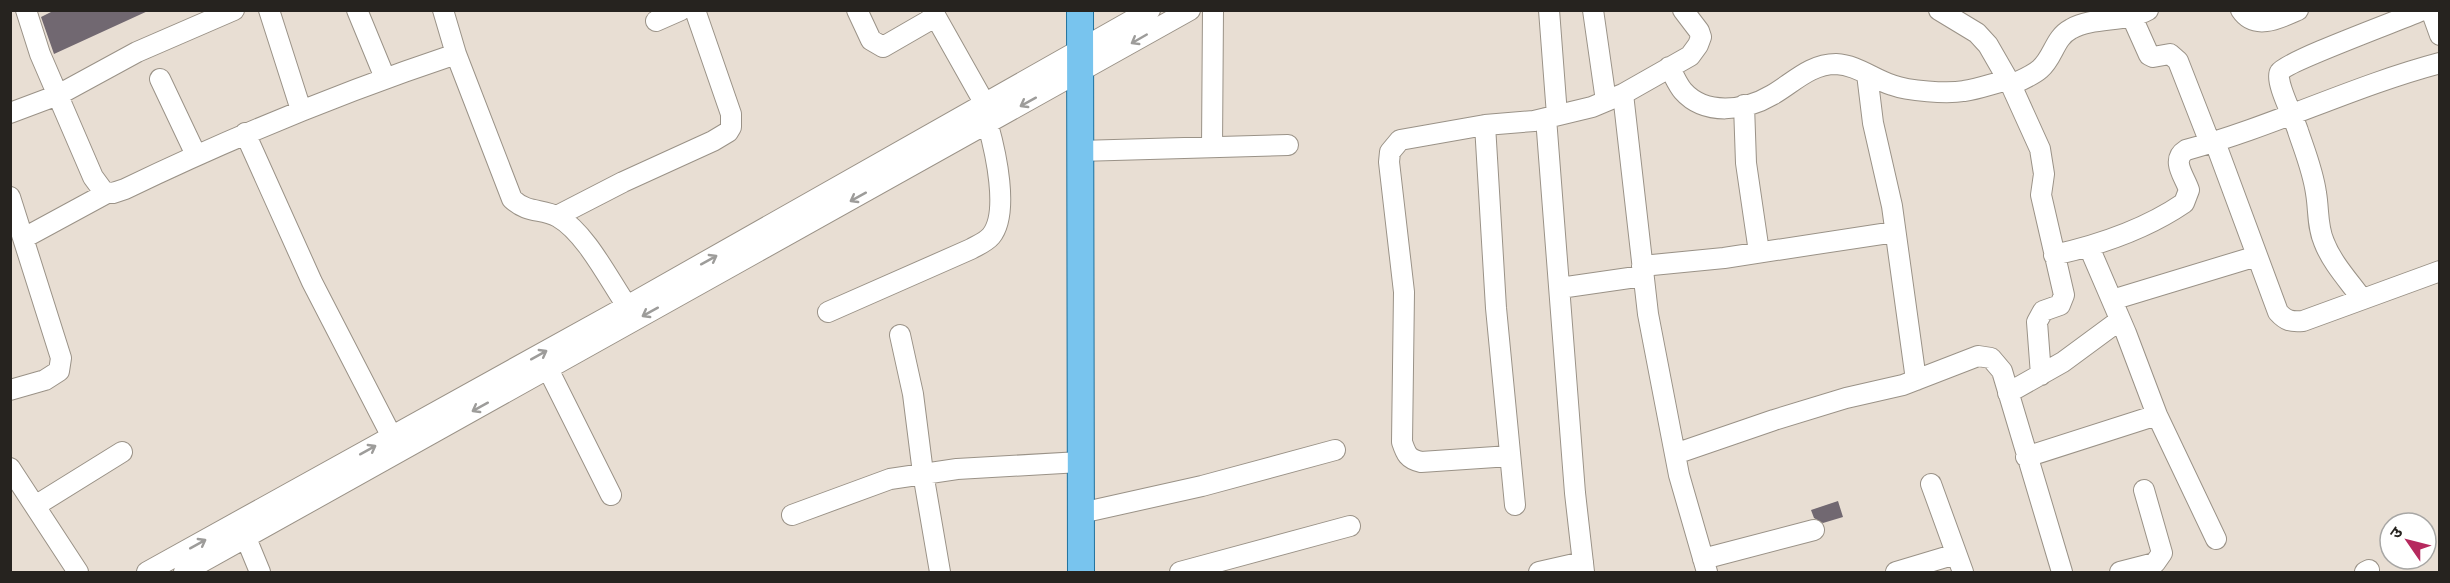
<svg xmlns="http://www.w3.org/2000/svg" width="2450" height="583" font-family="Signika,'Noto Sans Devanagari',sans-serif">
<style>
.building{fill:#716871}
.lines{fill:none;stroke-linecap:round;stroke-linejoin:round}
.minor-casing{stroke:#9a9287;stroke-width:22}
.major-casing{stroke:#21729e;stroke-width:28}
.minor{stroke:#fff;stroke-width:20}
.major{stroke:#78c4ee;stroke-width:26}
.oneway{stroke:#9d9c9a}
</style>
<rect width="100%" height="100%" fill="#e8ded3"/>
<!-- building -->
<path class="building" d="M55,10h95l-96,44 -13,-37z
M1838,501l5,16 -20,6 -9,-5 -3,-8z"/>
<g class="lines">
<defs>
<path id="minor" d="M26,10l14,44 53,123 11,15 9,1 12,-4c108,-52 217,-97 331,-135
M269,10l32,100
M357,10l28,68
M443,10l13,44 56,145c16,15 30,9 46,18 28,16 51,63 69,89
M857,10l14,30 12,7 52,-30
M932,10l58,103
M1549,10l8,105
M1593,10l13,91
M1939,10l38,23 11,12 23,40 29,64 4,25 -3,21 23,100 -4,10 -17,6 -6,11 4,53
M2241,10c14,21 39,8 57,0
M2431,10l9,25
M2132,17l17,38 4,2 17,-3 8,7 32,82
M656,21l25,-11
M1669,67c5,8 8,17 14,24 22,25 62,20 89,4 21,-12 38,-31 64,-31 21,1 37,15 56,21 16,6 55,9 72,6 15,-2 30,-8 44,-11
M1867,74l6,49 19,83 24,174
M160,79l36,76
M2011,85c10,-5 21,-9 29,-16 14,-12 14,-31 31,-40 23,-13 54,-6 77,-19
M1623,94l25,220 31,161 28,97
M1744,105l2,58 13,89
M10,113l48,-18 79,-43 97,-42
M1546,118l29,375 9,79
M1485,125l11,183 19,197
M245,133l67,149 80,155
M2215,142l63,170c8,9 13,10 25,9l137,-50
M1212,147l1,-137
M1079,151l209,-6
M10,197l51,161 -2,13 -14,9 -35,10
M557,216l66,-34 90,-41 15,-9 3,-5v-13l-36,-104
M24,238l83,-45
M2089,247l37,86 31,82 59,124
M2054,255c45,-10 92,-26 130,-52l5,-13c-4,-13 -19,-30 -3,-40 86,-23 167,-64 254,-87
M1642,266l82,-8 171,-26
M1560,288l83,-12
M2362,299c-13,-18 -30,-36 -38,-57 -7,-16 -5,-32 -8,-49 -3,-22 -11,-41 -18,-62 -3,-11 -24,-51 -18,-59 7,-11 123,-53 143,-62
M2112,300l145,-44
M828,312l143,-63c7,-4 15,-7 20,-13 19,-23 4,-86 -3,-111
M900,335l13,59 10,79 17,99
M548,369l63,126
M2008,393l55,-31 57,-42
M1675,454l99,-34 72,-22 57,-13 75,-29 13,2 11,13 60,201
M1510,456l-89,6c-13,-3 -15,-8 -19,-20l2,-150 -15,-130 1,-10 10,-12 85,-15 49,-4 58,-14 31,-13 67,-38 8,-11 3,-8 -2,-6 -16,-21
M2026,457l131,-42
M10,468l68,104
M1931,484l32,88
M35,506l87,-54
M1081,513l121,-27 133,-36
M792,515l98,-36 67,-10 123,-7
M246,538l14,34
M1703,559l111,-29
M147,572l480,-266 523,-296
M184,572l1006,-562
M1180,572l170,-46
M1539,572l44,-10
M1896,572l60,-18
M2120,572l35,-9 7,-10 -18,-63
M2365,572l4,-2"/>
<path id="major" d="M1080,10l1,562"/>
</defs>
<!-- minor casing -->
<use href="#minor" class="minor-casing"/>
<!-- major casing -->
<use href="#major" class="major-casing"/>
<!-- minor -->
<use href="#minor" class="minor"/>
<!-- major -->
<use href="#major" class="major"/>
</g>
<!-- one-way arrows -->
<defs><path id="oneway-shaft" d="M-6 0H5M1.5-3L5.5 0L1.5 3" fill="none" stroke-width="1.6" stroke-linecap="round" stroke-linejoin="round" transform="scale(1.5)"/></defs>
<g class="oneway">
<use href="#oneway-shaft" transform="translate(1139 39) rotate(150)"/>
<use href="#oneway-shaft" transform="translate(1028 102) rotate(151)"/>
<use href="#oneway-shaft" transform="translate(858 197) rotate(151)"/>
<use href="#oneway-shaft" transform="translate(709 260) rotate(-29)"/>
<use href="#oneway-shaft" transform="translate(650 312) rotate(151)"/>
<use href="#oneway-shaft" transform="translate(539 355) rotate(-29)"/>
<use href="#oneway-shaft" transform="translate(480 407) rotate(151)"/>
<use href="#oneway-shaft" transform="translate(368 450) rotate(-29)"/>
<use href="#oneway-shaft" transform="translate(198 544) rotate(-29)"/>
</g>
<!-- border -->
<rect width="2450" height="583" fill="none" stroke="#26231f" stroke-width="24"/>
<!-- north arrow -->
<g transform="translate(2408 541) rotate(305)"><circle r="28" fill="#ffffff" stroke="#a8a7a5" stroke-width="1.5"/>
<path d="M0-4.5L10 22L0 15L-10 22Z" fill="#b6295e"/>
<text y="-9" font-size="16" font-weight="bold" text-anchor="middle" fill="#26231f">उ</text>
</g>
</svg>
